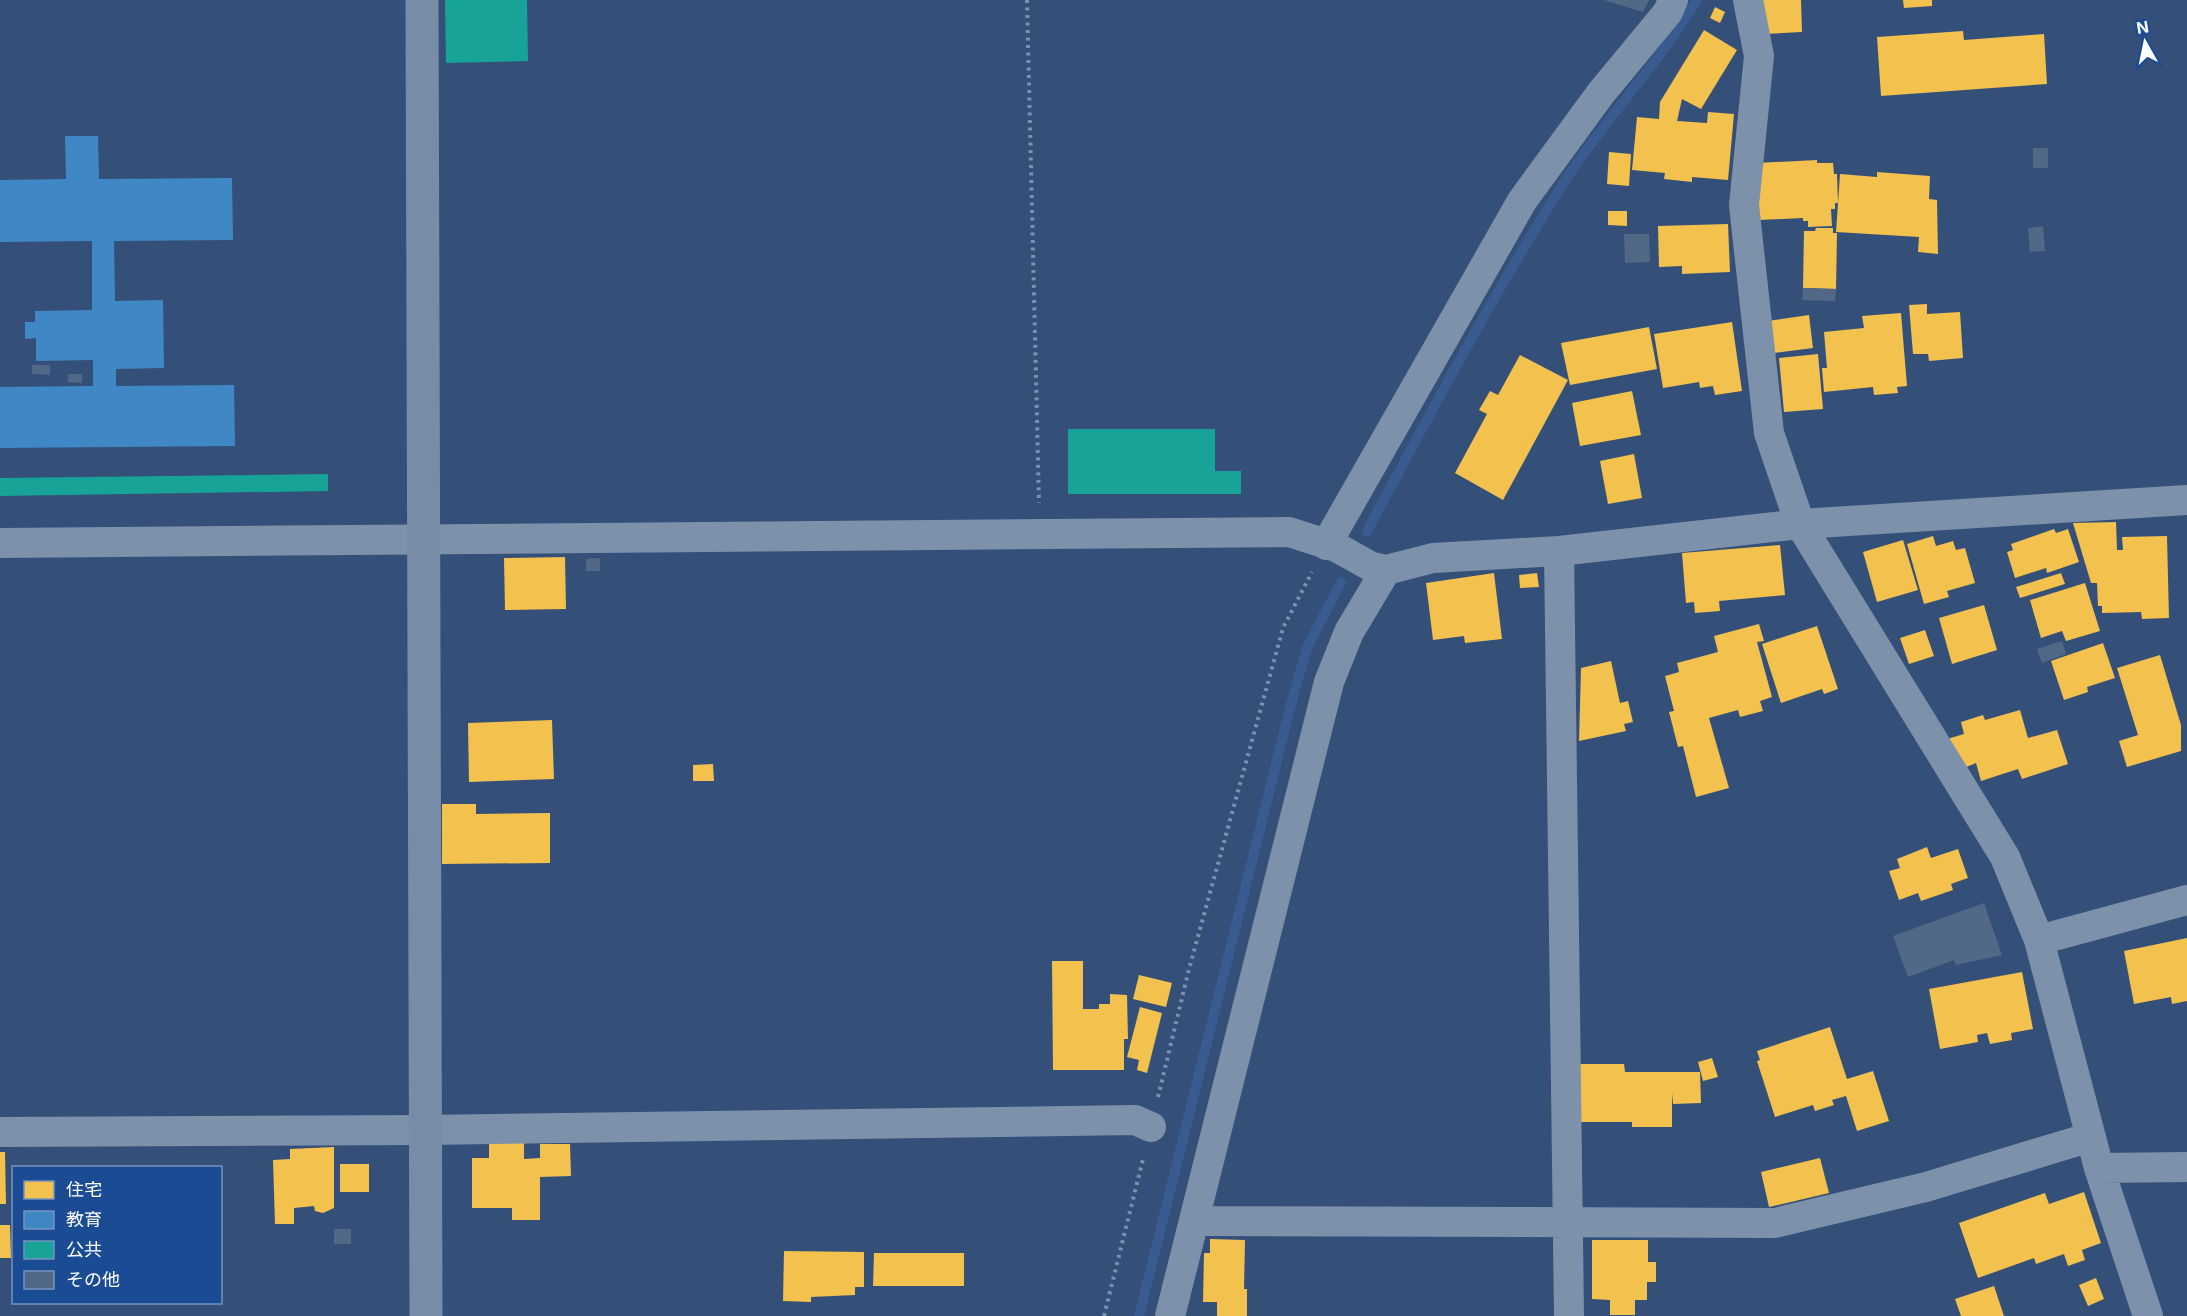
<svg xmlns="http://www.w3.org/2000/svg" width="2187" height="1316" font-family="Inter,'Noto Sans JP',sans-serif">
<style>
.homes{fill:#f2c14e}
.schools{fill:#3f88c5}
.public{fill:#17a398}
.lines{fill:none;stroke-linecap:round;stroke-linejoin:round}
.stream{stroke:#395b8f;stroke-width:10}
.building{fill:#526887}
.path{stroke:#7e91ab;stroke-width:4;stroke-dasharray:3 4.5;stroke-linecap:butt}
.street{stroke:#7e91ab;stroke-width:30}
.secondary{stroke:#798ca7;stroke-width:33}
</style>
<rect width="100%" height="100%" fill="#355078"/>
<!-- homes -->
<path class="homes" d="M1763,0h38l1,32 -38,2z
M1903,0h29v6l-28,2z
M1715,7l10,5 -5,11 -10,-5z
M1704,30l33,20 -36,59 -19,-10 -5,22 30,2 1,-11 26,2 -6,66 -36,-3v5l-28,-3 1,-6 -33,-3 5,-53 22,2 1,-17z
M1963,31l1,9 80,-6 3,50 -166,12 -4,-59z
M1609,152l22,2 -2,32 -22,-2z
M1817,160v3h16l1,11h3l1,29h-3v6h-4l1,17 -24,1v-6h-5v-3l-44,2 -2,-57z
M1877,172l53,4 -1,23 8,1 1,54 -20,-2 1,-15 -83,-5 4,-58 37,3z
M1608,211h19v15l-19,-1z
M1728,224l2,48 -48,2v-8l-23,1 -1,-41z
M1816,228h17v5h4l-1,56 -33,-1 1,-57h11z
M1927,304v10l33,-2 3,46 -34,3 -1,-7h-15l-4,-49z
M1901,313l6,73 -10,1 1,6 -24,2 -1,-8 -49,5 -2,-24h5l-3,-36 40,-4 -2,-12z
M1809,315l4,33 -40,5 -5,-32z
M1732,322l10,69 -27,4 -2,-9 -13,2 -1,-6 -36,6 -9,-54z
M1649,327l8,42 -87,16 -9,-42z
M1818,354l5,55 -39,3 -5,-54z
M1520,355l48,25 -65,120 -48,-27 32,-59 -8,-4 11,-19 8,4z
M1632,391l9,44 -61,11 -8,-43z
M1634,454l8,44 -34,6 -8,-43z
M2116,522l1,28h6l-1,-13 45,-1 2,82 -27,1 -1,-7 -39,1v-7h-4l-1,-23h-6l-18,-60z
M2054,529l2,4 12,-4 11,33 -32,11 -1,-5 -31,10 -8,-26 6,-2 -2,-6z
M1933,536l3,10 17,-5 3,9 9,-2 10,35 -28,8 2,6 -25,7 -17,-60z
M1903,540l15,50 -41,12 -14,-50z
M1780,545l5,50 -66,6 1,10 -25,2 -1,-11 -8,1 -4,-50z
M565,557l1,52 -61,1 -1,-52z
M1494,573l8,66 -37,4 -1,-7 -31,4 -7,-57z
M1537,573l2,14 -19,1 -1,-13z
M2061,573l4,11 -45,14 -4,-11z
M2085,583l15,48 -34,10 -4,-10 -21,7 -11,-38z
M1984,605l13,45 -45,14 -13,-46z
M1759,624l5,17 -7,1 15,55 -12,4 3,10 -23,6 -2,-7 -29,8 20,70 -33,9 -13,-51 -5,1 -9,-35 5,-1 -9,-35 14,-4 -2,-9 41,-11 -4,-16z
M1817,626l21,63 -14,5 -2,-5 -41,14 -19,-59z
M1925,630l9,26 -25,8 -9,-26z
M2103,643l12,35 -28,9 1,5 -24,8 -13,-39z
M2160,655l21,70v26l-54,16 -8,-26 19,-6 -21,-67z
M1611,661l9,42 8,-2 5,21 -9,2 2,7 -47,10 2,-73z
M2020,710l8,28 29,-8 11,34 -46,15 -4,-10 -37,12 -5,-18 -12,5 -17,-29 17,-5 -3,-12 22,-7 2,5z
M552,720l2,59 -85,3 -1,-59z
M713,764l1,17h-21v-16z
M442,804h34v10l74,-1v50l-108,1z
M1927,847l4,11 27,-9 10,29 -17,6 2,6 -32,11 -3,-8 -19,7 -10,-29 11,-3 -3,-9z
M2187,938v63l-15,3 -1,-7 -37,7 -10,-53z
M1052,961h31v48h16v-5h11v-10l17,1 1,44h-4v31h-71z
M2022,972l11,57 -22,4 1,7 -22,4 -3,-11 -10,2 1,7 -38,7 -11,-60z
M1139,975l33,8 -6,24 -33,-8z
M1140,1007l22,6 -15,60 -10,-3 2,-10 -12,-3z
M1830,1027l17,52 26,-8 16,50 -32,10 -11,-35 -14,4 2,5 -19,6 -2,-6 -38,12 -18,-56 3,-1 -3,-9z
M1712,1058l6,19 -15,4 -5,-19z
M1578,1064h46l1,8h75l1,31 -28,1 -1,-11v34h-40v-5h-54z
M524,1141v18l16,-1v-14h30l1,32 -31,1v43h-28v-12h-40v-50h17v-16z
M334,1147v61l-11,5 -8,-2 -1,-5 -20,2v16h-19l-2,-64 17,-1v-10z
M0,1152h5l1,52h-6z
M1820,1158l9,35 -60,14 -8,-35z
M340,1164h29v28h-29z
M2084,1192l17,51 -19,7 3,10 -17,6 -4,-12 -28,10 -2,-6 -56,20 -19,-55 86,-30 4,11z
M0,1225h10l1,33h-11z
M1210,1239l35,1 -1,49h3v27h-30v-14h-14l1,-49h6z
M1592,1240h56v22h8v20h-9v18h-12v15h-25v-15l-18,-1z
M784,1251l80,1v35h-9v8l-44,2v5l-28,-1z
M874,1253h90v33h-91z
M2096,1278l8,21 -16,7 -9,-21z
M1994,1286l10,30h-43l-6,-17z"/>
<!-- schools -->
<path class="schools" d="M65,136h33l1,43 133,-1 1,62 -119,1 1,60 48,-1 1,68 -48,1v17l118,-1 1,61 -235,2v-61l93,-1v-26l-57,1v-23l-11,1v-17h10v-11l57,-1v-69l-92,1v-62l66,-1z"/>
<!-- public -->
<path class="public" d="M445,0h82l1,61 -82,2z
M1068,429h147v42h26v23h-173z
M328,474v17l-328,5v-18z"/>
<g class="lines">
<!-- stream -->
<path class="stream" d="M1367,531c62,-115 124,-233 194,-344 41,-65 96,-121 136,-187
M1139,1316l152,-612 16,-56 34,-66"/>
</g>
<!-- building -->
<path class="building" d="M1604,0h45l-6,12z
M2033,148h15v20h-15z
M2043,226l2,25 -15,1 -2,-24z
M1624,234h25l1,28 -25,1z
M1803,288l33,1 -1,12 -33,-1z
M32,365h18v10l-18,-1z
M68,374h14v9l-14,-1z
M600,558v13h-14v-12z
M2062,641l4,13 -24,9 -5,-14z
M1984,903l18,52 -46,10 -2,-5 -46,17 -15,-41z
M334,1229h17v15h-17z"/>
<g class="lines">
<!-- path -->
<path class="path" d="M1027,0l12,503
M1158,1097l31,-128 94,-341 29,-56
M1104,1316l39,-157"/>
<!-- street -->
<path class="street" d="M1748,0l11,56 -15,149 25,228 31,91 205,333 34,83 60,228 49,148
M0,543l1289,-11 47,15 36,20 14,3
M1326,545l196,-344 79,-108 67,-81 5,-12
M1559,551l10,765
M2039,940l148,-40
M0,1132l424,-2 711,-10 16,7
M2099,1168l88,-1
M1195,1217l14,4 566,2 151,-36 165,-50
M1170,1316l159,-634 20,-50 37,-62 47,-12 126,-7 241,-27 387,-24"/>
<!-- secondary -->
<path class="secondary" d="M422,0l4,1316"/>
</g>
<!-- legend -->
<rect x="12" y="1166" width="210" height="138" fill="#1a4b93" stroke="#7693be" stroke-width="1.5"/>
<rect x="24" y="1181" width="30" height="18" fill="#f2c14e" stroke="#7693be" stroke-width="1.5"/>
<text x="66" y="1196" font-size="18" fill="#ffffff">住宅</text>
<rect x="24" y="1211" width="30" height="18" fill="#3f88c5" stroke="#7693be" stroke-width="1.5"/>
<text x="66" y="1226" font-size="18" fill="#ffffff">教育</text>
<rect x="24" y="1241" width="30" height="18" fill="#17a398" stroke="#7693be" stroke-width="1.5"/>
<text x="66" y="1256" font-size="18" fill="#ffffff">公共</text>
<rect x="24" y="1271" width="30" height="18" fill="#526887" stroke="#7693be" stroke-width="1.5"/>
<text x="66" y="1286" font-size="18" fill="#ffffff">その他</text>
<!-- north arrow -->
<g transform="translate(2145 42) rotate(351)" stroke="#1a4b93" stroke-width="4.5" paint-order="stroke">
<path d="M0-4.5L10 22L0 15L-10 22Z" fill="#ffffff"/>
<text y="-9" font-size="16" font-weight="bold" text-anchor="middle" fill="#ffffff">N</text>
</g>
</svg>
